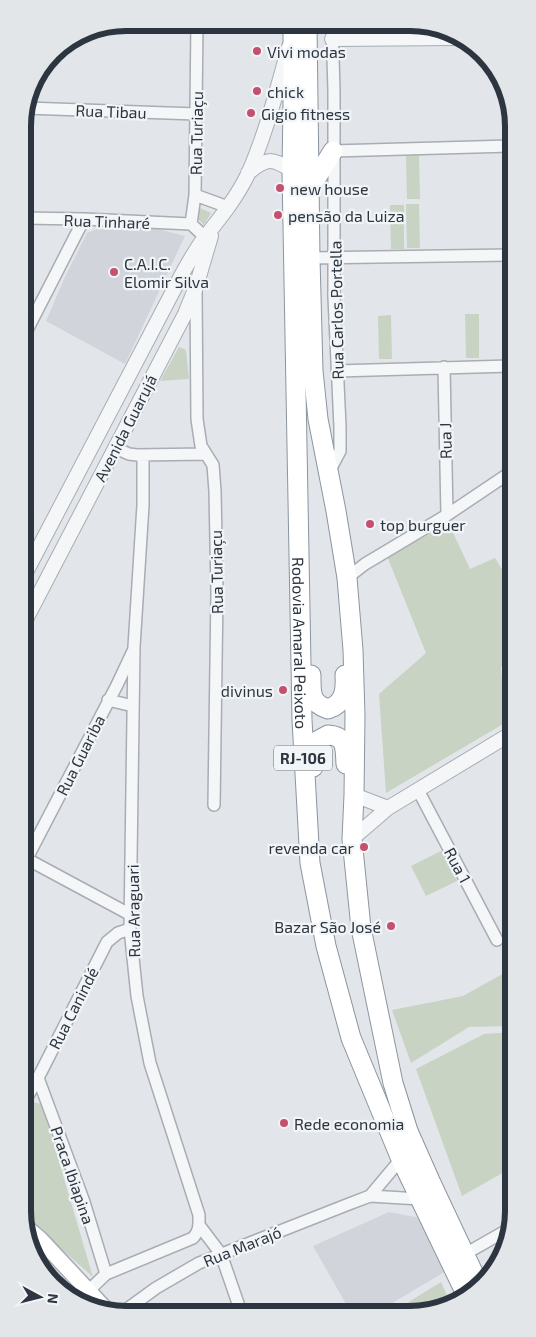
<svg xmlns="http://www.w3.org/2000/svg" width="536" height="1337" font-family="'Exo 2',sans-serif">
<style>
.built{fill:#d1d5db}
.green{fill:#c9d3c4}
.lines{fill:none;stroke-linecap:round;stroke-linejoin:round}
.minor-casing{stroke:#a8adb4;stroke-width:14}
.tertiary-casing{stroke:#a8adb4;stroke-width:16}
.secondary-casing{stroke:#a8adb4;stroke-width:18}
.trunk-casing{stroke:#8b959f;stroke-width:21}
.minor{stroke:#f5f6f8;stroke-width:11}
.tertiary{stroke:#f5f6f8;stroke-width:14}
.secondary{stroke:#fff;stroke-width:15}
.trunk{stroke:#fff;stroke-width:19}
.poi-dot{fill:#c4526e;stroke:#f2f5f7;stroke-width:2}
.labels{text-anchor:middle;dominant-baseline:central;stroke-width:4.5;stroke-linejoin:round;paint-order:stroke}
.shield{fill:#f2f5f7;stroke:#676f77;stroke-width:1}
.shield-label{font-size:15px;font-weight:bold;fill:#2c3540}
.poi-label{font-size:16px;fill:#2c3540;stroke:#f2f5f7;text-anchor:start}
.street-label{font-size:16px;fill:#2c3540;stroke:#f2f5f7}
.rim{fill:none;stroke:#2c3540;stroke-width:6}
</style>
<rect width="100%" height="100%" fill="#e2e6ea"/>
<!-- built -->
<path class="built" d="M154,228l31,8 -60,128 -79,-43 18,-42 23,-46 10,-4z
M389,1212l32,6 25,53 -67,40h-29l-37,-65z"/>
<!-- green -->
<path class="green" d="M419,155l1,44h-13l-1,-43z
M406,204h13l1,44h-13z
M390,205h14v44h-13z
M200,208l11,5 -7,12 -7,-7z
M506,267h5v90l-5,1z
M465,314h14v44h-13z
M391,315l1,44h-13l-1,-43z
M179,347l7,3 3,29 -29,2z
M511,373v44h-7l-1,-43z
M449,524l21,45 25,-11 14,23 2,-1 1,80 -11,7 4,56 -119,70 -7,-99 47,-41 -39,-97z
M443,850l14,31 -31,15 -15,-30z
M513,968v58l-44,1 -58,36 -19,-53 71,-14z
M513,1032v135l-51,29 -46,-127 68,-35z
M32,1102l10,2 51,173 -67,-59v-105z
M441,1282l9,20 -13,9h-43z"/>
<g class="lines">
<defs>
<path id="minor" d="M197,23l-2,172 -4,29 14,13
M53,54l7,-7
M26,108l170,6
M333,151l177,-5
M195,195l33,12
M23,218l61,1 107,5
M310,258l200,-3
M196,291l1,128 4,27 12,19 2,26 2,101 -3,213
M23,338l61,-119
M444,367l3,148
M337,371l174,-5
M115,448l14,6 8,1 69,-1
M329,472l11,-21v-24l-6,-130v-206l-2,-67
M24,543l14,7
M347,578l18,-14 82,-49 64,-43
M108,700l25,6
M506,737l6,10
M418,790l79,150
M25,858l106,57
M25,862l92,-177 16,-34
M38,1078l46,124 22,72
M26,1099l12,-21 69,-136 11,-9 12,-4
M370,1196l31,-37
M199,1225l22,29 20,58
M465,1254l44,-25
M80,1299l26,-25 87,-36c7,-8 6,-13 6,-23l-49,-152 -13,-67 -7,-67 4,-282 9,-142v-50
M123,1312l33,-24 43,-25 150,-59 21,-8 50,3"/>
<path id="tertiary" d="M332,39l123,-1
M248,173c18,-15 24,-16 44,-2
M24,576l157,-300c7,-13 15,-27 24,-39 16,-20 32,-40 43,-63 18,-40 29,-85 41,-127
M24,623l161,-309 11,-27 15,-51
M354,795l34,13
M352,839l36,-31 124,-75"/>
<path id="secondary" d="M26,1227l15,13 68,73"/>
<g id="trunk">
<path id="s1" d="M293,24v81l-1,66 10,549 8,143 16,83 25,92 50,121 64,133"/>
<path d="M307,24l3,234 3,113 5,48 18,92 11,67 6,72 2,66 -1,79 -2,44 9,89 32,155 15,48 23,52 47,100"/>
<path d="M310,188l23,-37"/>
<path d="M311,675c0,18 -1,28 17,34 16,-5 18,-18 17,-34"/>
<path d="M313,767v-14l2,-11 13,-7c19,1 17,14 18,29"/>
</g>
</defs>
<!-- minor casing -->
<use href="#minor" class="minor-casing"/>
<!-- tertiary casing -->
<use href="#tertiary" class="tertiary-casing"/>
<!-- secondary casing -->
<use href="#secondary" class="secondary-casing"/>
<!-- trunk casing -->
<use href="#trunk" class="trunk-casing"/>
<!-- minor -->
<use href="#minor" class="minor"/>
<!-- tertiary -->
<use href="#tertiary" class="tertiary"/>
<!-- secondary -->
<use href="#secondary" class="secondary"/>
<!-- trunk -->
<use href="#trunk" class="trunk"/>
</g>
<!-- markers -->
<g class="poi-dot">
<circle cx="257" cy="51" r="5"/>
<circle cx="257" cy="91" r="5"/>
<circle cx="251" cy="113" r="5"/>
<circle cx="280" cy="188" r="5"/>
<circle cx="278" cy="215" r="5"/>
<circle cx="114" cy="272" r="5"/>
<circle cx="370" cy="524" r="5"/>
<circle cx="283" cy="690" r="5"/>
<circle cx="364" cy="847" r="5"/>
<circle cx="391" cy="926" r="5"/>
<circle cx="284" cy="1123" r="5"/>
</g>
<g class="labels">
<!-- shield labels -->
<rect class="shield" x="274" y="745.5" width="58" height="25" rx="4"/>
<g class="shield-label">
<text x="303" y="758">RJ-106</text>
</g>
<!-- poi labels -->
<g class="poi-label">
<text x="267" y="51">Vivi modas</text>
<text x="267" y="91">chick</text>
<text x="261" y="113">Gigio fitness</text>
<text x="290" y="188">new house</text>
<text x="288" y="215">pensão da Luiza</text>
<text x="124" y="263">C.A.I.C.<tspan x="124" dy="18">Elomir Silva</tspan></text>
<text x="380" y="524">top burguer</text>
<text x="273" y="690" text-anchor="end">divinus</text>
<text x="354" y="847" text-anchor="end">revenda car</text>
<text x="381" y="926" text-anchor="end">Bazar São José</text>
<text x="294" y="1123">Rede economia</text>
</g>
<!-- street labels -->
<g class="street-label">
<text transform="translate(111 111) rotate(2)">Rua Tibau</text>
<text transform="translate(196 133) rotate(-89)">Rua Turiaçu</text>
<text transform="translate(107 221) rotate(2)">Rua Tinharé</text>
<text transform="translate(336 310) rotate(-91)">Rua Carlos Portella</text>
<text transform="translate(125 428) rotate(-63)">Avenida Guarujá</text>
<text transform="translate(445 441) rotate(-91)">Rua J</text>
<text transform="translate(216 572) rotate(-91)">Rua Turiaçu</text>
<text stroke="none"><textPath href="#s1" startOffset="619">Rodovia Amaral Peixoto</textPath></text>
<text transform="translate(80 755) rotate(-63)">Rua Guariba</text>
<text transform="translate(458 865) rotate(62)">Rua 1</text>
<text transform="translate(133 911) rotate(-91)">Rua Araguari</text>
<text transform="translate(73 1008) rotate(-63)">Rua Canindé</text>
<text transform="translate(73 1175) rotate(71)">Praca Ibiapina</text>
<text transform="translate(242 1246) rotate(-22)">Rua Marajó</text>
</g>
</g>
<!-- crop -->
<path d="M0 0H536V1337H0ZM126 31H410A95 95 0 0 1 505 126V1211A95 95 0 0 1 410 1306H126A95 95 0 0 1 31 1211V126A95 95 0 0 1 126 31Z" fill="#e2e6e8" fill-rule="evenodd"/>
<path class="rim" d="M126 31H410A95 95 0 0 1 505 126V1211A95 95 0 0 1 410 1306H126A95 95 0 0 1 31 1211V126A95 95 0 0 1 126 31Z"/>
<!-- north arrow -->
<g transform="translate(40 1297) rotate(97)" stroke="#f2f5f7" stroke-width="4" paint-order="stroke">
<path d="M0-4L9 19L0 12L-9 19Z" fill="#2c3540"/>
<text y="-8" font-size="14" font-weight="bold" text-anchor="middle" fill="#2c3540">N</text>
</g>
</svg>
